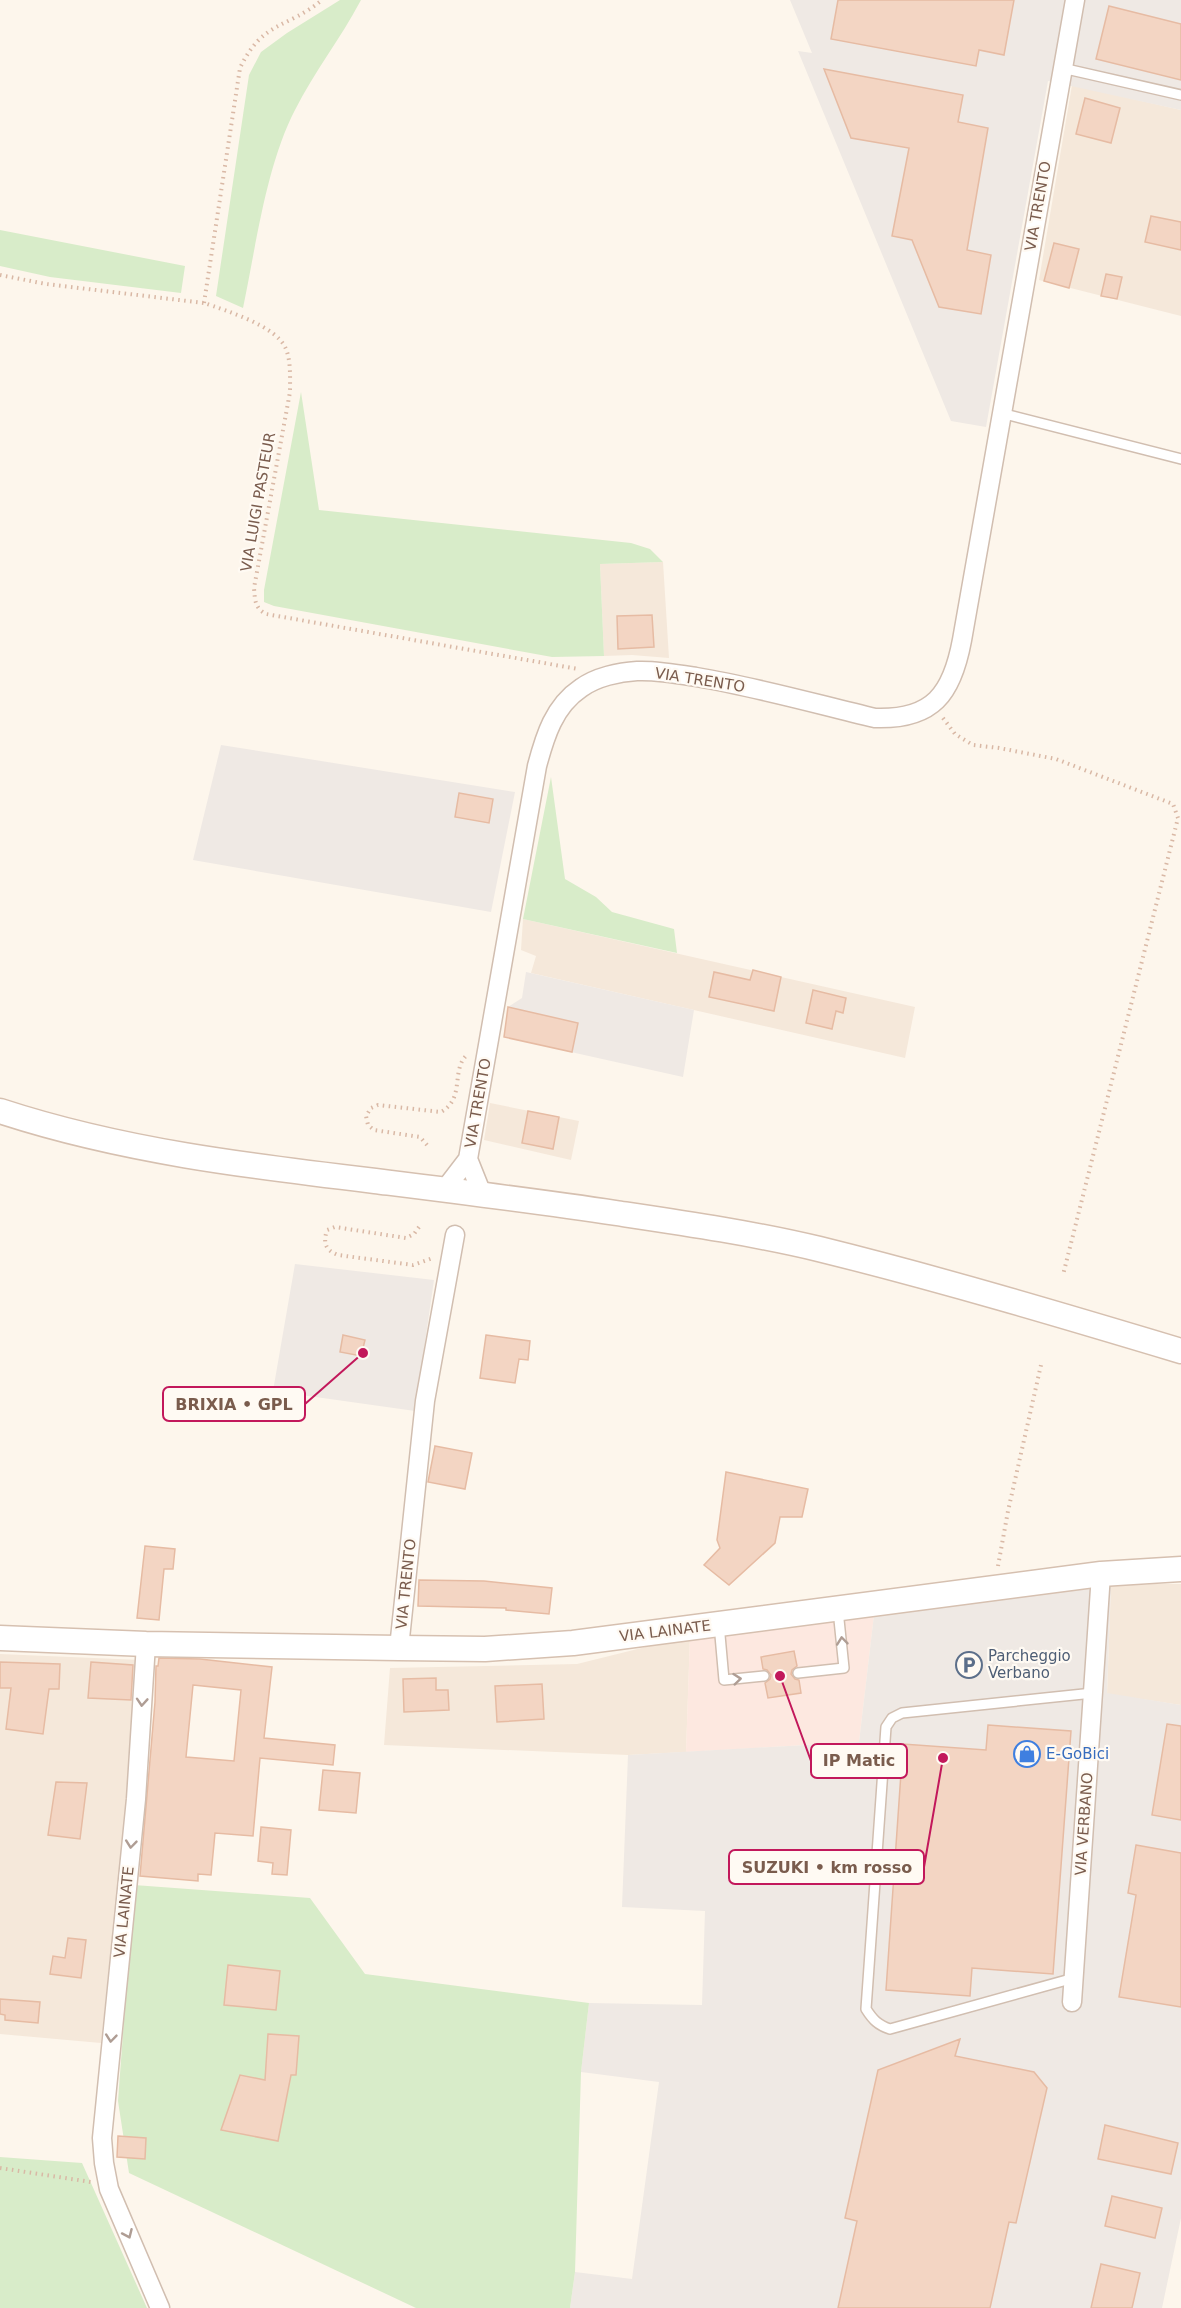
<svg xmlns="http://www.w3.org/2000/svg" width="1181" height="2308" font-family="'DejaVu Sans',sans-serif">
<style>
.residential{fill:#f5e8da}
.commercial{fill:#fde8e0}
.industrial{fill:#efe9e4}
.green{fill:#d8ecc9}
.building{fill:#f3d5c3;stroke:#e6bba3;stroke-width:1.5;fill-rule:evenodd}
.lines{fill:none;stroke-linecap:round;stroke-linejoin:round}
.lane-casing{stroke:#d1beb0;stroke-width:12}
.street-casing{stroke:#d1beb0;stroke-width:21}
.secondary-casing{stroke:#d6c0b0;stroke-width:27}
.path{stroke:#d9b8a5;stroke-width:4;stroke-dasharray:1.5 4.5;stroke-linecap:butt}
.lane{stroke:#fff;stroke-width:9}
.street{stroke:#fff;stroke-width:18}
.secondary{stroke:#fff;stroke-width:24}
.oneway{stroke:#af9d94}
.labels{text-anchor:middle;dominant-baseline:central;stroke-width:4.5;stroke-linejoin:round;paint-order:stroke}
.street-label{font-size:15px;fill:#7a5c4d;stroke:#fffaf3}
.service-label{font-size:15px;fill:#4e5e75;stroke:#fffaf3;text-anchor:start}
.shop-label{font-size:15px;fill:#366cbe;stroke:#fffaf3;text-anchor:start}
.leader{fill:none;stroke:#c2185b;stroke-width:2}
.callout-dot{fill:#c2185b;stroke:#fffaf3;stroke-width:2}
.callout{fill:#fffaf3;stroke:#c2185b;stroke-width:2}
.callout-label{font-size:16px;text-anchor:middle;font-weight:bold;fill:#7a5c4d}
</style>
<rect width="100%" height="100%" fill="#fdf6ec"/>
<!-- residential -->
<path class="residential" d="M1072,85l109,25v206l-142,-36z
M663,562l6,96 -37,-3 -28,1 -4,-92z
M523,919l392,88 -10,51 -374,-85 5,-17 -15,-6z
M490,1103l89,18 -8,39 -87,-20z
M1156,1584h25v121l-74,-11 4,-108z
M690,1636l-4,116 -58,3 -244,-10 6,-77 187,-4z
M0,1654l141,6 -40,383 -101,-9z"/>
<!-- commercial -->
<path class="commercial" d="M874,1615l-15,127 -173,10 4,-116z"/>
<!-- industrial -->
<path class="industrial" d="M790,0h391v110l-133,-29 -62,346 -35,-6 -153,-370 14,2z
M221,745l294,47 -24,120 -298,-52z
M526,972l168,38 -11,67 -179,-40 4,-30 14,-9z
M295,1264l139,16 -19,131 -142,-20z
M1111,1586l-4,107 74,12v513l-19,90h-592l5,-36 57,7 27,-197 -78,-10 8,-69 113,2 3,-94 -83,-4 6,-152 231,-13 15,-127z"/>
<!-- green -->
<path class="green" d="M340,0h21c-20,38 -47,72 -66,110 -29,56 -39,136 -52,198l-27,-12 33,-221 12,-23 26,-19z
M0,230l185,36 -4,27 -131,-16 -50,-11z
M301,392l18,118 312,33 19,6 13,13 -63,2 4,92 -52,1 -278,-51 -10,-4v-12z
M551,777l14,102 31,18 16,15 62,17 3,24 -154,-34z
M134,1885l176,13 55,76 224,29 -8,69 -6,200 -5,36h-154l-287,-135 -11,-72z
M0,2157l82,6 65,145h-147z"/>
<!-- building -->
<path class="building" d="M838,0h176l-10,55 -25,-5 -3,16 -145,-27z
M1109,6l72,18v56l-85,-21z
M824,69l139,26 -5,27 30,6 -21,122 24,5 -10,59 -42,-7 -27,-67 -20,-4 17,-88 -58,-10z
M1085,98l35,10 -9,35 -35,-9z
M1151,216l30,6v28l-36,-8z
M1054,243l25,6 -10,39 -25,-7z
M1106,274l16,3 -5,22 -16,-3z
M652,615l2,32 -36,2 -1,-33z
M459,793l34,6 -4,24 -34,-6z
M753,970l28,7 -7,34 -65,-14 5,-25 36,8z
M813,990l33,8 -3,15 -7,-2 -4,18 -26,-6z
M508,1007l70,16 -6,29 -68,-15z
M528,1111l31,6 -6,32 -31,-6z
M343,1335l22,5 -4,16 -21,-4z
M486,1335l44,6 -2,19 -9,-1 -4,24 -35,-5z
M435,1446l37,7 -7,36 -37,-7z
M726,1472l82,17 -6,28h-22l-5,26 -46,42 -25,-20 16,-17 -3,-8z
M145,1546l30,3 -2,20h-9l-5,51 -22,-2z
M419,1580l65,1 68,7 -3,26 -43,-4v-2l-88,-2z
M794,1651l3,15 -5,4 -1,4 4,5 4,1 2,13 -33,5 -3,-15 5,-4 1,-4 -4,-5 -4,-1 -2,-12z
M159,1658l41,1 72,8 -8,71 71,7 -2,20 -73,-7 -7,78 -38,-3 -4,42 -13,-1v7l-58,-5 15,-174 1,-36h2zM193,1685l48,5 -7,71 -48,-4z
M0,1662l60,2 -1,25h-10l-6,45 -37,-5 5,-41h-11z
M91,1662l42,3 -2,35 -43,-2z
M436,1678v12h12l1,20 -45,2 -1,-33z
M542,1684l2,35 -47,3 -2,-36z
M1167,1724l14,2v94l-29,-5z
M988,1725l83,6 -18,243 -81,-6 -2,28 -84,-6 17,-246 83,6z
M323,1770l37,3 -4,40 -37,-3z
M56,1782l31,1 -7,56 -32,-4z
M261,1827l30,3 -4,45 -15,-1 1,-11 -15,-2z
M1136,1845l45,8v154l-62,-10 17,-102 -8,-2z
M68,1938l18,2 -5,38 -31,-4 3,-18 12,2z
M228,1965l52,6 -4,39 -52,-5z
M0,1999l40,3 -2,21 -33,-3v-5l-5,-1z
M268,2034l31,2 -3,39h-5l-13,66 -57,-11 19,-55 25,5z
M960,2039l-5,17 79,16 13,16 -31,135 -7,-1 -19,86h-152l19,-87 -12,-3 33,-148z
M1105,2125l73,18 -7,31 -73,-15z
M118,2136l28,2 -1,21 -28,-2z
M1112,2196l50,12 -7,30 -50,-12z
M1101,2264l39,9 -8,35h-41z"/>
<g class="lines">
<defs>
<path id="lane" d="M1062,68l119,27
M1001,413l180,46
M719,1624l5,56 40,-4
M798,1673l46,-5 -6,-58
M1074,1978l-184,51c-12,-4 -17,-9 -24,-20l20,-282 6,-9 10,-5 191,-20"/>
<path id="street" d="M468,1159l14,35
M445,1189l23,-30 69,-393c8,-30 17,-60 44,-78 15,-11 38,-16 56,-17 19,-1 41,3 59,6 61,10 120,27 179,41 58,2 77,-24 87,-78l113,-640
M146,1644l-10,155 -34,339 2,25 5,26 51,119
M399,1648l26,-247 30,-166
M1072,2002l29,-428"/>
<path id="secondary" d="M0,1111c122,40 248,55 375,70 80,10 161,20 241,32 67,10 136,20 203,36 121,30 242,66 362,102
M0,1638l146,6 253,4 86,1 88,-6 528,-69 80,-5"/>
</defs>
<!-- lane casing -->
<use href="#lane" class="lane-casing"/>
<!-- street casing -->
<use href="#street" class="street-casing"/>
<!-- secondary casing -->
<use href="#secondary" class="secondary-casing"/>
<!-- path -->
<path class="path" d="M0,275l46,9 158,19c23,8 73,23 82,46 5,13 4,28 4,43l-36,196c1,13 1,20 12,26l312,55
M204,303l36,-235c23,-48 47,-39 82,-68
M943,718l12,16 18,11 26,3 57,11 117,45 5,14 -115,457
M427,1145l-7,-8 -46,-7 -6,-5 -2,-9 5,-8 7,-3 63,7c25,-14 9,-43 27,-58
M419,1227l-5,7 -8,4 -71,-11 -8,3c-4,13 -2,20 11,25l75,10 20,-7
M998,1566l10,-55 33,-146
M0,2168l91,14"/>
<!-- lane -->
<use href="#lane" class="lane"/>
<!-- street -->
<use href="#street" class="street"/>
<!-- secondary -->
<use href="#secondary" class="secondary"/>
</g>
<!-- one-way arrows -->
<defs><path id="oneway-chevron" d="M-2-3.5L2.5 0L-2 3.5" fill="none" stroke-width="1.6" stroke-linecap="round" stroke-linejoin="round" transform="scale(1.5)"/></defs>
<g class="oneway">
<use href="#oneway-chevron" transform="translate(842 1641) rotate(-96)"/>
<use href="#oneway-chevron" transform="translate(737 1679) rotate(-6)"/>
<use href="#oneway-chevron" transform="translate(142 1702) rotate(94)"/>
<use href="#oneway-chevron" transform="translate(131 1844) rotate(96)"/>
<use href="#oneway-chevron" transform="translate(111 2038) rotate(96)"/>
<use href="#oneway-chevron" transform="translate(128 2234) rotate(66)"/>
</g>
<!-- icons -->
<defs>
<symbol id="parking-ring" viewBox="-11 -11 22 22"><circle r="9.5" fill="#fffaf3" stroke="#5c6f8a" stroke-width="1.5"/><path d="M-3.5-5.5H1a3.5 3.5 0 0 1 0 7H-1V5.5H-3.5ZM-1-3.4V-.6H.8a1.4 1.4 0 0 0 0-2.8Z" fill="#5c6f8a"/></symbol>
<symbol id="shop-ring" viewBox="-11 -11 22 22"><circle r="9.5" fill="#fffaf3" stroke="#3f7fe0" stroke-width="1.5"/><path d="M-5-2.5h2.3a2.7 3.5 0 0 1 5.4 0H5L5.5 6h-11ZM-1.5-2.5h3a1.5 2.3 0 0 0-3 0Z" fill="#3f7fe0"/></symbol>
</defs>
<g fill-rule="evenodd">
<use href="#parking-ring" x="954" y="1650" width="30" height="30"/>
<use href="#shop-ring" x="1012" y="1739" width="30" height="30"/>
</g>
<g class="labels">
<!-- street labels -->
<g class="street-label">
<text transform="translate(1038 206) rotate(-80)">VIA TRENTO</text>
<text transform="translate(258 502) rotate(-80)">VIA LUIGI PASTEUR</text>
<text transform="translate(700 680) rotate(9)">VIA TRENTO</text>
<text transform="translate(478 1103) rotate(-80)">VIA TRENTO</text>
<text transform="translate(406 1584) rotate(-84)">VIA TRENTO</text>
<text transform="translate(665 1631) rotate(-7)">VIA LAINATE</text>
<text transform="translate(1084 1824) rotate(-86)">VIA VERBANO</text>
<text transform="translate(124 1912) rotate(-84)">VIA LAINATE</text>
</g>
<!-- service labels -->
<g class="service-label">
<text x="988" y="1656">Parcheggio<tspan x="988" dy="17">Verbano</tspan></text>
</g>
<!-- shop labels -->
<g class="shop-label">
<text x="1046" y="1754">E-GoBici</text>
</g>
</g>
<!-- callouts -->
<path class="leader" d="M363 1353L305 1404M780 1676L811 1761M943 1758L924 1867"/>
<g class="callout-dot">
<circle cx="363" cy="1353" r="6"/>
<circle cx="780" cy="1676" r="6"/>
<circle cx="943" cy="1758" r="6"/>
</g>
<g class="callout">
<rect x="163" y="1387" width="142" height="34" rx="6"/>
<rect x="811" y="1744" width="96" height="34" rx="6"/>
<rect x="729" y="1850" width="195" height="34" rx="6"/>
</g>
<g class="callout-label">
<text x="234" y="1410">BRIXIA • GPL</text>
<text x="859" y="1766">IP Matic</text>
<text x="827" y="1873">SUZUKI • km rosso</text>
</g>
</svg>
